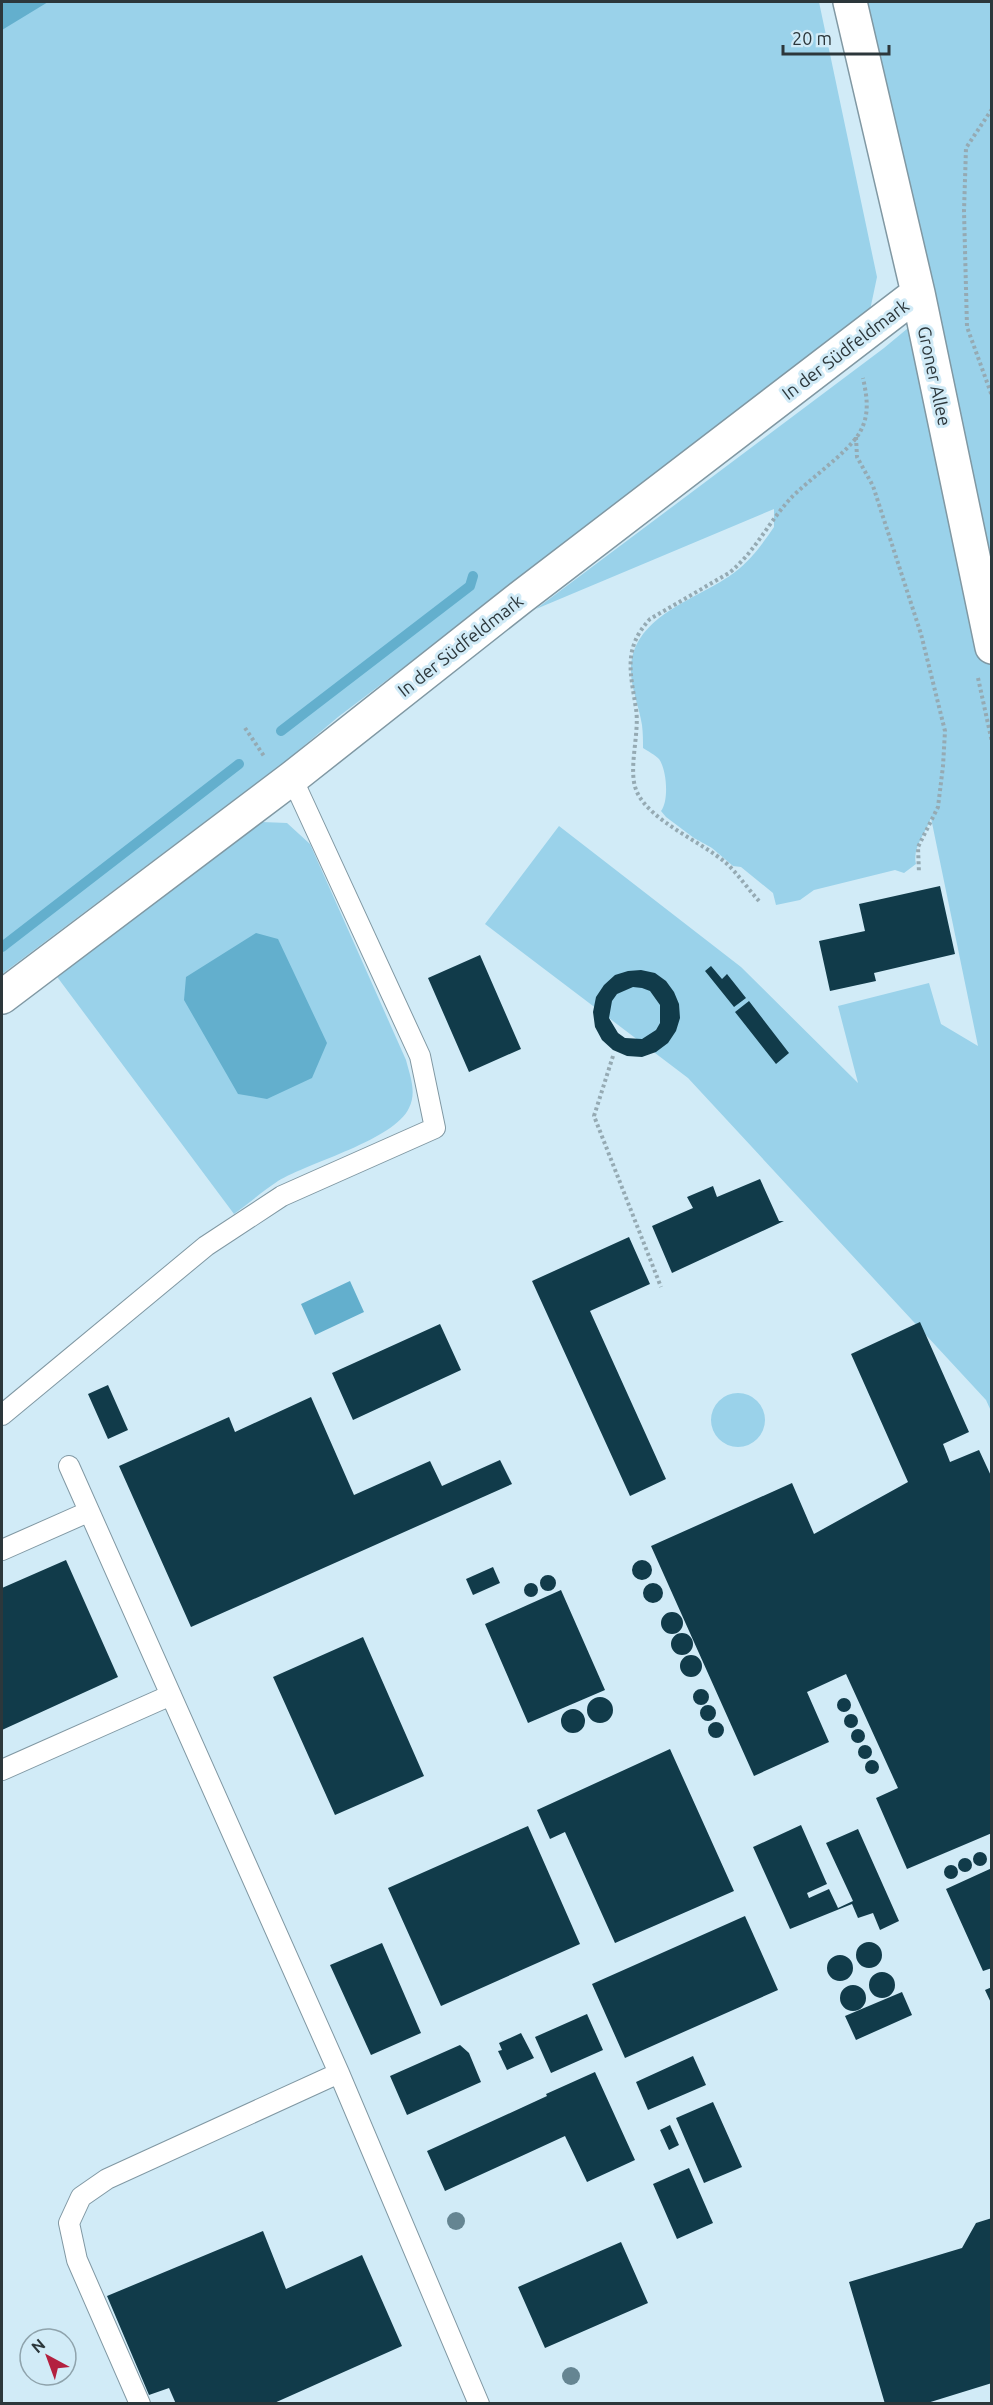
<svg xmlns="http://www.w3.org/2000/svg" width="993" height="2405" font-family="Ubuntu,sans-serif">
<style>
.green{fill:#9ad2ea}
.water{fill:#63afcd}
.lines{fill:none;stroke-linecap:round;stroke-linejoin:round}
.stream{stroke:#63afcd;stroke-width:10}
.building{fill:#113b4a;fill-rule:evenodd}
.lane-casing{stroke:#8098a3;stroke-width:22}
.street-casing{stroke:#8098a3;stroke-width:36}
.path{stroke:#95aab3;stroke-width:4;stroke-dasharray:3 3;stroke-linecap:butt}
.lane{stroke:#fff;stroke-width:20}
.street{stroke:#fff;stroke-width:33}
.tree{fill:#658592}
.labels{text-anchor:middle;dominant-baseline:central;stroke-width:6;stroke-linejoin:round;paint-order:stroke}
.street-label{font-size:18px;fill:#2c373b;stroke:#d1ebf7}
</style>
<rect width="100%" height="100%" fill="#d1ebf7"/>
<!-- green -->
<path class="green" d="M2,2h817l58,275 -8,38 -531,402 -52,44 -284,213z
M866,2h125v1409l-5,-11 -298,-322 -203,-154 74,-98 182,141 117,116 -20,-77 91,-23 12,41 37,22 -47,-228c-5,15 -19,29 -15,46l-12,9 -9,-3 -81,20 -14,10 -24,5 -3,-12 -32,-26 -8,-1 -21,-18 -18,-10 -28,-21 -5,-6c8,-10 6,-41 -2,-52 -4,-4 -11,-8 -16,-11 0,-7 0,-15 -1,-23 -3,-19 -12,-39 -11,-58 3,-53 69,-68 104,-95 16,-12 28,-29 39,-45v-18l-238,100 348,-261 53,-44z
M262,822l25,1 23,21 96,216c4,16 11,32 3,48 -15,32 -99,54 -131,73 -15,10 -29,22 -44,33l-179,-240 184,-140z
M711 1420a27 27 0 1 1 54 0a27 27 0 1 1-54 0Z"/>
<!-- water -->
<path class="water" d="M2,2h46l-46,28z
M256,933l22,6 49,104 -15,35 -45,21 -29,-5 -54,-94 2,-23z
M350,1281l14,31 -49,23 -14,-31z"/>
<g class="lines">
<!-- stream -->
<path class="stream" d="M281,731l189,-145 3,-10
M2,947l237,-183"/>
</g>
<!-- building -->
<path class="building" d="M940,886l15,68 -81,19 2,8 -46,10 -11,-50 46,-10 -6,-27z
M480,955l41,94 -52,23 -41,-94z
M711,966l11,13 5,-5 19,24 -12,9 -29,-36z
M641,970l14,3 11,8 8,11 5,12 1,14 -4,13 -8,12 -12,9 -14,5 -15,-1 -14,-6 -11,-10 -7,-13 -2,-15 3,-15 8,-12 11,-10 13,-4zM633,987l9,1 8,3 10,14v18l-4,7 -14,9 -17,-1 -7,-5 -9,-15 3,-17 5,-7z
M749,1001l40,52 -13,11 -41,-52z
M760,1179l19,42h5l-112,52 -20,-47 41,-18 -6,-11 26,-11 4,11z
M629,1237l21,47 -60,27 76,168 -36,17 -98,-215z
M920,1322l49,110 -26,12 7,18 29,-12 13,28v355l-85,36 -31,-71 22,-10 -52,-114 -39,18 22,50 -75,34 -103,-230 141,-63 22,51 94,-52 -57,-128z
M440,1324l21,46 -108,50 -21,-47z
M108,1385l20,45 -20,9 -20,-45z
M311,1397l43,98 76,-34 12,25 58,-26 12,24 -321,143 -72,-161 110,-49 6,15z
M632 1570a10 10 0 1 1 20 0a10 10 0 1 1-20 0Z
M66,1560l52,117 -116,53v-142z
M493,1567l7,16 -27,12 -7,-16z
M540 1583a8 8 0 1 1 16 0a8 8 0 1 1-16 0Z
M524 1590a7 7 0 1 1 14 0a7 7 0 1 1-14 0Z
M643 1593a10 10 0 1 1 20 0a10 10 0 1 1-20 0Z
M561,1590l44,100 -77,33 -43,-99z
M661 1623a11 11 0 1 1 22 0a11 11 0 1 1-22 0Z
M671 1644a11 11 0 1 1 22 0a11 11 0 1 1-22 0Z
M363,1637l61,139 -89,39 -62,-138z
M680 1666a11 11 0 1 1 22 0a11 11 0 1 1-22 0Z
M693 1697a8 8 0 1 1 16 0a8 8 0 1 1-16 0Z
M587 1710a13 13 0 1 1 26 0a13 13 0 1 1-26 0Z
M837 1705a7 7 0 1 1 14 0a7 7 0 1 1-14 0Z
M700 1713a8 8 0 1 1 16 0a8 8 0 1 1-16 0Z
M561 1721a12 12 0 1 1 24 0a12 12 0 1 1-24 0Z
M844 1721a7 7 0 1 1 14 0a7 7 0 1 1-14 0Z
M708 1730a8 8 0 1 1 16 0a8 8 0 1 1-16 0Z
M851 1736a7 7 0 1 1 14 0a7 7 0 1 1-14 0Z
M858 1752a7 7 0 1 1 14 0a7 7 0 1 1-14 0Z
M670,1749l64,142 -119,52 -50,-111 -15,7 -13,-29z
M865 1767a7 7 0 1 1 14 0a7 7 0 1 1-14 0Z
M801,1825l26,59 -20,9 2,5 20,-9 9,19 15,-7 -27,-58 32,-14 41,92 -19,9 -7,-17 -15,5 -6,-14 -62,25 -37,-82z
M528,1826l52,118 -139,62 -53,-118z
M973 1859a7 7 0 1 1 14 0a7 7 0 1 1-14 0Z
M958 1865a7 7 0 1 1 14 0a7 7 0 1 1-14 0Z
M944 1872a7 7 0 1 1 14 0a7 7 0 1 1-14 0Z
M992,1868v100l-9,3 -37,-82z
M745,1916l33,74 -153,68 -33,-74z
M856 1955a13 13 0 1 1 26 0a13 13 0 1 1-26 0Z
M382,1943l39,90 -50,22 -41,-90z
M827 1968a13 13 0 1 1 26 0a13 13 0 1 1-26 0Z
M869 1985a13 13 0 1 1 26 0a13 13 0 1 1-26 0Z
M840 1998a13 13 0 1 1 26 0a13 13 0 1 1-26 0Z
M992,1987v18l-7,-15z
M902,1992l10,23 -56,25 -11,-24z
M587,2014l16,36 -52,23 -16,-36z
M521,2033l13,25 -27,12 -9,-19 4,-1 -3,-7z
M460,2045l9,8 12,29 -74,33 -17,-39z
M693,2056l13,29 -58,25 -12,-28z
M595,2072l40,88 -48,22 -22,-46 -120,55 -18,-40 120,-55 -1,-2z
M713,2102l29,65 -38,16 -28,-65z
M670,2125l9,20 -10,5 -9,-20z
M689,2168l24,55 -36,16 -24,-55z
M992,2218v165l-68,21h-39l-36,-122 113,-34 14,-25z
M263,2231l23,58 76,-34 40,91 -130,58h-96l-7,-16 -20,7 -42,-99z
M621,2242l27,61 -103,45 -27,-61z"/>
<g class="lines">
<defs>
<path id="lane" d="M2,1415l204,-169 76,-50 153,-68 -15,-72 -128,-278
M69,1466l270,607 140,331
M2,1550l86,-38
M2,1770l169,-75
M140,2404l-63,-144 -8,-37 12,-26 26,-18 232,-106"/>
<path id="street" d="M850,2l68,291 74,354
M2,997l290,-219 228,-180 398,-305"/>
</defs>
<!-- lane casing -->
<use href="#lane" class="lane-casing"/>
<!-- street casing -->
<use href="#street" class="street-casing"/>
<!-- path -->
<path class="path" d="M992,109l-26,39 -2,63 3,116 25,69
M856,437l1,20 16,29 48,148 24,97 -2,35 -5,41 -20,40 1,26
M978,678l14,64
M245,728l19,28
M759,901c-11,-12 -21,-27 -33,-38 -24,-21 -76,-42 -89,-71 -10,-21 3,-58 -1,-83 -5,-35 -14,-60 14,-90l79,-46c26,-21 39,-50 61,-74 19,-20 58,-46 70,-67 10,-18 7,-35 3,-54
M613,1056l-19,60 67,171"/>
<!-- lane -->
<use href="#lane" class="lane"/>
<!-- street -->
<use href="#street" class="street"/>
</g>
<!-- trees -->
<g class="tree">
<circle cx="456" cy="2221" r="9"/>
<circle cx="571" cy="2376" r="9"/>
</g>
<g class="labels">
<!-- street labels -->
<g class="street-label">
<text transform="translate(845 349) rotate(-37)">In der Südfeldmark</text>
<text transform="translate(935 376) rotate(78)">Groner Allee</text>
<text transform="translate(460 645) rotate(-38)">In der Südfeldmark</text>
</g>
</g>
<!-- border -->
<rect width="993" height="2405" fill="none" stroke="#2c373b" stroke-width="6"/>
<!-- north arrow -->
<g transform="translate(48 2357) rotate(319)"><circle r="28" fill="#d1ebf7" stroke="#8fa3ac" stroke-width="1.5"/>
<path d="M0-4.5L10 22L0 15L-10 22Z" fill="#b3203f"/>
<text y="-9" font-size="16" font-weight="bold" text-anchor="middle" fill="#2c373b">N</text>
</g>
<!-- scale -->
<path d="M783 45v9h106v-9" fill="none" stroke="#2c373b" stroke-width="3"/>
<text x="792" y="45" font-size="18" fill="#2c373b" stroke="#d1ebf7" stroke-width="4.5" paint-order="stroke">20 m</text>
</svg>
